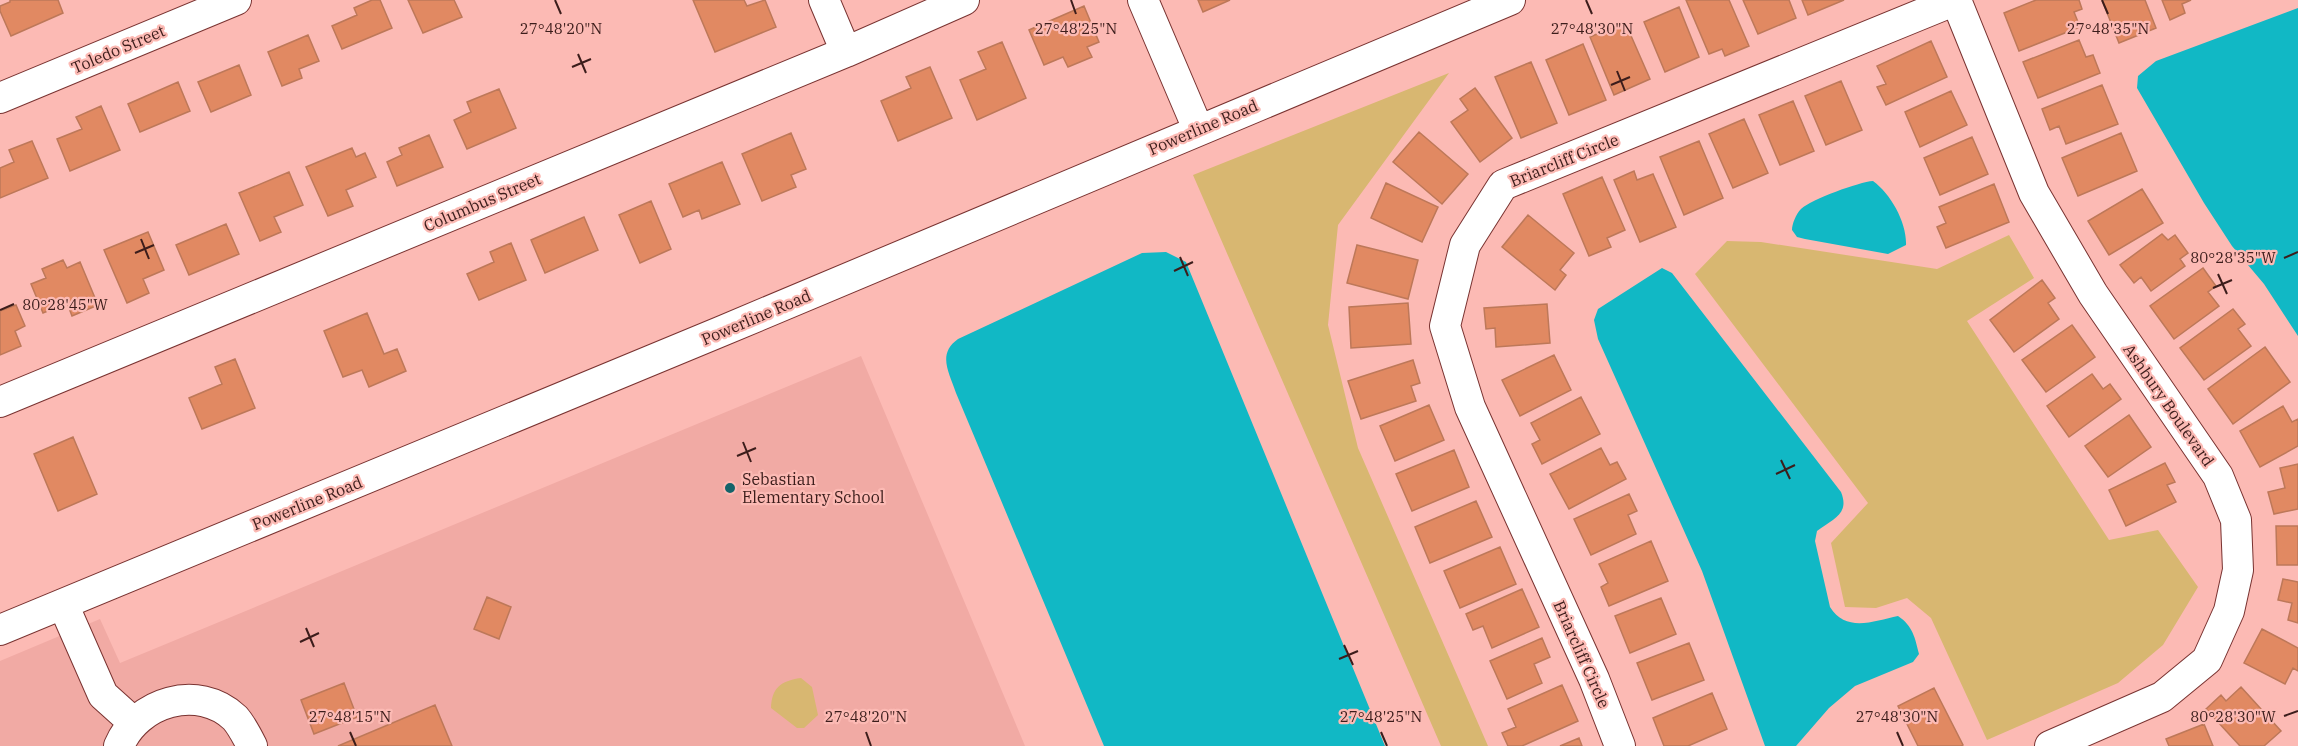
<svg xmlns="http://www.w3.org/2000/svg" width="2298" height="746" font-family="'IBM Plex Serif',serif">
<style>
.built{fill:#f1aaa4}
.green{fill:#d8b771}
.water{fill:#11b8c5}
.building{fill:#e18962;stroke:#bd7859;stroke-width:1.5}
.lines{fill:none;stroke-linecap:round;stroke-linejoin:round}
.minor-casing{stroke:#793331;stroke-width:32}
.minor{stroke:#fff;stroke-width:30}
.ticks{fill:none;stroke:#3c1d1b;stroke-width:2}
.poi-dot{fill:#14636a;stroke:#fcbab4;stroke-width:2}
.labels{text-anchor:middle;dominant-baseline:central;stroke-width:4.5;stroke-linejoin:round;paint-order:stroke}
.street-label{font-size:16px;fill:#3c1d1b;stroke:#fcbab4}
.poi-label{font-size:16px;fill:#3c1d1b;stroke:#fcbab4;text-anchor:start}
.ticks-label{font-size:15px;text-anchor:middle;fill:#3c1d1b;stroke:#fcbab4;stroke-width:4.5;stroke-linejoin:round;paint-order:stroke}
</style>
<rect width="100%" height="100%" fill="#fcbab4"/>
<!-- built -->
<path class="built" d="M861,356l164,390h-1025v-85l100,-42 20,44z"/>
<!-- green -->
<path class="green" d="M1449,73l-111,152 -10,100 30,123 130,298h-47l-248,-571z
M2009,235l25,43 -67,43 142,219 49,-10 40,57 -35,58 -45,38 -131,57 -56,-122 -24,-20 -31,10 -31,-1 -14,-64 37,-40 -173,-229 32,-33 34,1 176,27z
M801,678l11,9 6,28 -14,13h-7l-26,-20c1,-20 9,-27 30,-30z"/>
<!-- water -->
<path class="water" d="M2298,8v328l-34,-52 -32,-38 -28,-43 -67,-115 1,-12 18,-15z
M1873,181c18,13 34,42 33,64l-18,9 -83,-15 -8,-2 -5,-7c0,-6 4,-16 9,-21 11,-10 58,-27 72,-28z
M1166,252l20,10 199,484h-281l-148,-353c-7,-21 -19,-39 2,-54l184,-86z
M1662,268l10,5 169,219c9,22 -8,27 -24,39l-2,10 15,66c16,26 44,14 68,9 15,10 17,22 21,38l-6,8 -58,24 -26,22 -33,38h-31l-63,-175 -104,-232 -4,-19 4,-11z"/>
<!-- building -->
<path class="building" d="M10,0h48l5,13 -52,23 -11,-25v-5l10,-4z
M372,0h8l12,28 -50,21 -10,-23 25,-11 -3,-7z
M408,0h46l8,17 -39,16z
M693,0h51l3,6 18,-6 11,27 -61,25z
M1198,0h32l-27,12z
M1686,0h43l20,46 -24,10 -3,-7 -13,5z
M1743,0h46l7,18 -38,16z
M1802,0h42l-36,15z
M2036,0h43l3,9 -8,3 6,15 -61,24 -15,-38z
M2102,0h43l11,28 -37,15z
M2162,0h29l-9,4 3,9 -15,7z
M1084,6l15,36 -12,5 5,10 -24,10 -5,-10 -19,8 -15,-35z
M1679,7l20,50 -34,15 -21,-50z
M1625,22l25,57 -36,16 -24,-58z
M308,35l11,26 -20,8 3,9 -20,8 -14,-34z
M2079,40l7,17 7,-2 7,18 -62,25 -15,-36z
M1931,41l16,36 -61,28 -9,-18 9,-3 -9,-18z
M1002,42l24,56 -49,22 -17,-40 26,-11 -8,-17z
M1583,44l23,56 -37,15 -23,-55z
M1531,62l26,61 -36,15 -26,-61z
M239,65l12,30 -40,17 -13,-30z
M930,67l22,51 -54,23 -17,-40 30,-13 -5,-11z
M1841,81l21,49 -36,15 -21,-49z
M178,82l12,29 -50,21 -12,-28z
M2102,85l16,39 -52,20 -7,-18 -9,4 -8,-21z
M1475,88l37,50 -32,24 -29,-40 17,-12 -8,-11z
M499,89l17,39 -49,21 -13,-29 17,-8 -4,-10z
M1951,91l16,34 -47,22 -15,-35z
M1793,101l21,50 -34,14 -21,-50z
M101,106l19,44 -50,21 -13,-32 25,-10 -6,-12z
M1744,119l24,54 -35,15 -24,-54z
M1419,132l49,42 -26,30 -49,-42z
M791,133l15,36 -15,6 5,12 -34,14 -20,-47z
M2121,133l16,38 -59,25 -16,-38z
M429,135l14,32 -46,19 -10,-24 15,-7 -3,-7z
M1972,137l16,37 -48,21 -16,-37z
M32,141l16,37 -48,20v-30l14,-6 -5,-12z
M1699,141l24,57 -39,17 -24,-58z
M352,148l4,9 9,-4 11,24 -30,13 7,16 -25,10 -22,-49z
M722,162l18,42 -38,15 -3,-9 -16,7 -14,-33z
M1634,171l3,9 16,-6 23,53 -36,15 -26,-62z
M289,172l14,33 -29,12 7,15 -21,9 -21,-48z
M1602,177l23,53 -18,8 4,9 -22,9 -26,-62z
M1386,183l52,24 -16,35 -51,-24z
M1994,184l15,38 -63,26 -9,-21 9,-4 -7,-16z
M2142,189l21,34 -54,32 -21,-34z
M651,201l20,48 -31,14 -21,-48z
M1528,215l46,38 -14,17 6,5 -11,15 -53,-43z
M584,217l14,33 -53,23 -14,-33z
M226,224l13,30 -50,21 -13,-30z
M148,232l16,38 -21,9 6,14 -22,10 -23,-53z
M2162,234l6,6 7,-5 13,18 -8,6 5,7 -34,25 -10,-14 -7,6 -14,-18z
M511,243l15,37 -47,20 -12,-26 27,-12 -4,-10z
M1357,245l61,15 -10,39 -61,-16z
M63,260l4,8 13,-6 18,43 -26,11 -5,-13 -24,10 -12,-29 15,-6 -4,-9z
M2203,268l13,18 -8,6 11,14 -45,33 -24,-33z
M2042,280l13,18 -7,5 11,16 -45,33 -24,-32z
M1408,303l3,41 -60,4 -2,-41z
M1547,304l3,39 -54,4 -1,-19 -9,1 -2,-21z
M16,305l9,21 -10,5 6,15 -21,9v-44z
M2233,309l12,15 -7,5 13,17 -47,34 -24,-32z
M367,313l17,41 13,-5 9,22 -37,16 -7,-17 -19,7 -19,-46z
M2072,325l23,32 -49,35 -24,-32z
M2265,347l25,35 -57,42 -25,-35z
M1554,355l17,35 -51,26 -18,-36z
M235,359l20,49 -53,21 -13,-31 33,-14 -7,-17z
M1413,360l7,23 -9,3 5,15 -55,18 -13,-38z
M2092,374l11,15 7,-5 11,15 -52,38 -22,-31z
M1581,397l19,37 -58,30 -10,-20 8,-4 -9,-17z
M1429,405l15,35 -49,21 -15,-35z
M2283,406l9,16 6,-3v27l-38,21 -20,-36z
M2129,415l22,32 -43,30 -23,-31z
M73,437l24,57 -39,17 -24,-57z
M1601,448l9,17 7,-3 9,17 -57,30 -19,-35z
M1454,450l15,37 -57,24 -16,-37z
M2165,463l10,19 -8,3 9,17 -50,24 -17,-36z
M2298,464v45l-24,5 -6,-22 17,-4 -5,-20z
M1629,494l8,17 -9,4 8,19 -45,21 -17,-36z
M1476,501l16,36 -62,26 -15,-36z
M2276,526h22v39h-21z
M1651,541l17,40 -59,25 -8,-19 7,-4 -9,-19z
M1500,547l16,37 -56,24 -16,-37z
M2283,579l15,3v41l-10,-3 4,-17 -14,-3z
M1522,589l17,38 -47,21 -9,-22 -10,4 -7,-16z
M487,597l24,10 -12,32 -25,-10z
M1661,598l15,36 -46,19 -15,-37z
M2262,629l36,19v23l-5,-3 -8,16 -41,-21z
M1542,638l8,19 -16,7 8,19 -35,16 -17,-38z
M1689,643l15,37 -52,20 -15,-37z
M344,683l13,34 -43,17 -13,-34z
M1562,685l16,36 -56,25h-14l-6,-13 14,-6 -8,-18z
M2241,687l40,44 -17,15h-24l-34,-37 15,-14 5,6z
M1934,688l29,57 -2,1h-43l-20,-40z
M1712,693l15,36 -39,17h-24l-11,-28z
M435,705l17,41h-114z
M2204,724l9,22h-44l-3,-7z
M1579,738l3,8h-22z"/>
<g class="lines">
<defs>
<path id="minor" d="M824,0l22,52
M1143,0l55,129
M1956,0l78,193 59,101 125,182 18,44 2,50 -9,41 -22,49 -45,37 -112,49
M0,98l236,-98
M0,402l846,-350 118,-52
M63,604l40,91 30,27
M0,630l722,-299 788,-331
M119,746c18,-44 79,-63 116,-28 7,8 12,18 17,28
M1620,746l-26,-67 -124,-272 -25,-81 20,-81 38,-60 453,-185"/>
</defs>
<!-- minor casing -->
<use href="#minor" class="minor-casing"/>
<!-- minor -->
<use href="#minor" class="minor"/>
</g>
<!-- ticks -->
<path class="ticks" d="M555,0l6,14M1071,0l5,14M1586,0l6,14M2102,0l6,14M578,54l8,19M572,67l19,-8M1617,71l8,20M1611,85l19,-8M141,239l8,20M135,253l19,-8M1180,257l8,19M2284,258l14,-6M1174,271l19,-9M2218,274l9,20M2213,288l19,-8M0,310l14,-6M743,442l8,20M737,456l19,-8M1781,460l9,19M1776,474l19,-9M306,628l8,19M300,642l19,-9M1344,645l9,20M1339,659l19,-8M2284,716l14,-5M350,732l6,14M866,732l5,14M1381,732l6,14M1897,732l6,14"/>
<!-- markers -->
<circle class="poi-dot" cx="730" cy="488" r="6"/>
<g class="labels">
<!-- street labels -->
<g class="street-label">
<text transform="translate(118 49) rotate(-23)">Toledo Street</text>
<text transform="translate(1203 127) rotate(-23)">Powerline Road</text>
<text transform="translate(1564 160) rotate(-22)">Briarcliff Circle</text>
<text transform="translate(482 202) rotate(-23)">Columbus Street</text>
<text transform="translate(756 317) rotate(-23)">Powerline Road</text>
<text transform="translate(2169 405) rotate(55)">Ashbury Boulevard</text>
<text transform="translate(307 503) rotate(-22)">Powerline Road</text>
<text transform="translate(1582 654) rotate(66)">Briarcliff Circle</text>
</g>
<!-- poi labels -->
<g class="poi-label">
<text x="742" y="479">Sebastian<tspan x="742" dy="18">Elementary School</tspan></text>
</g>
</g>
<g class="ticks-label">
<text x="561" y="34">27°48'20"N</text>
<text x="1076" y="34">27°48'25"N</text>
<text x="1592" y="34">27°48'30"N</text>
<text x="2108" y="34">27°48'35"N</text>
<text x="2233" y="263">80°28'35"W</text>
<text x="65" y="310">80°28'45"W</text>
<text x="2233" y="722">80°28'30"W</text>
<text x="350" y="722">27°48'15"N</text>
<text x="866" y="722">27°48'20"N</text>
<text x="1381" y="722">27°48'25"N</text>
<text x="1897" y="722">27°48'30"N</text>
</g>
</svg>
